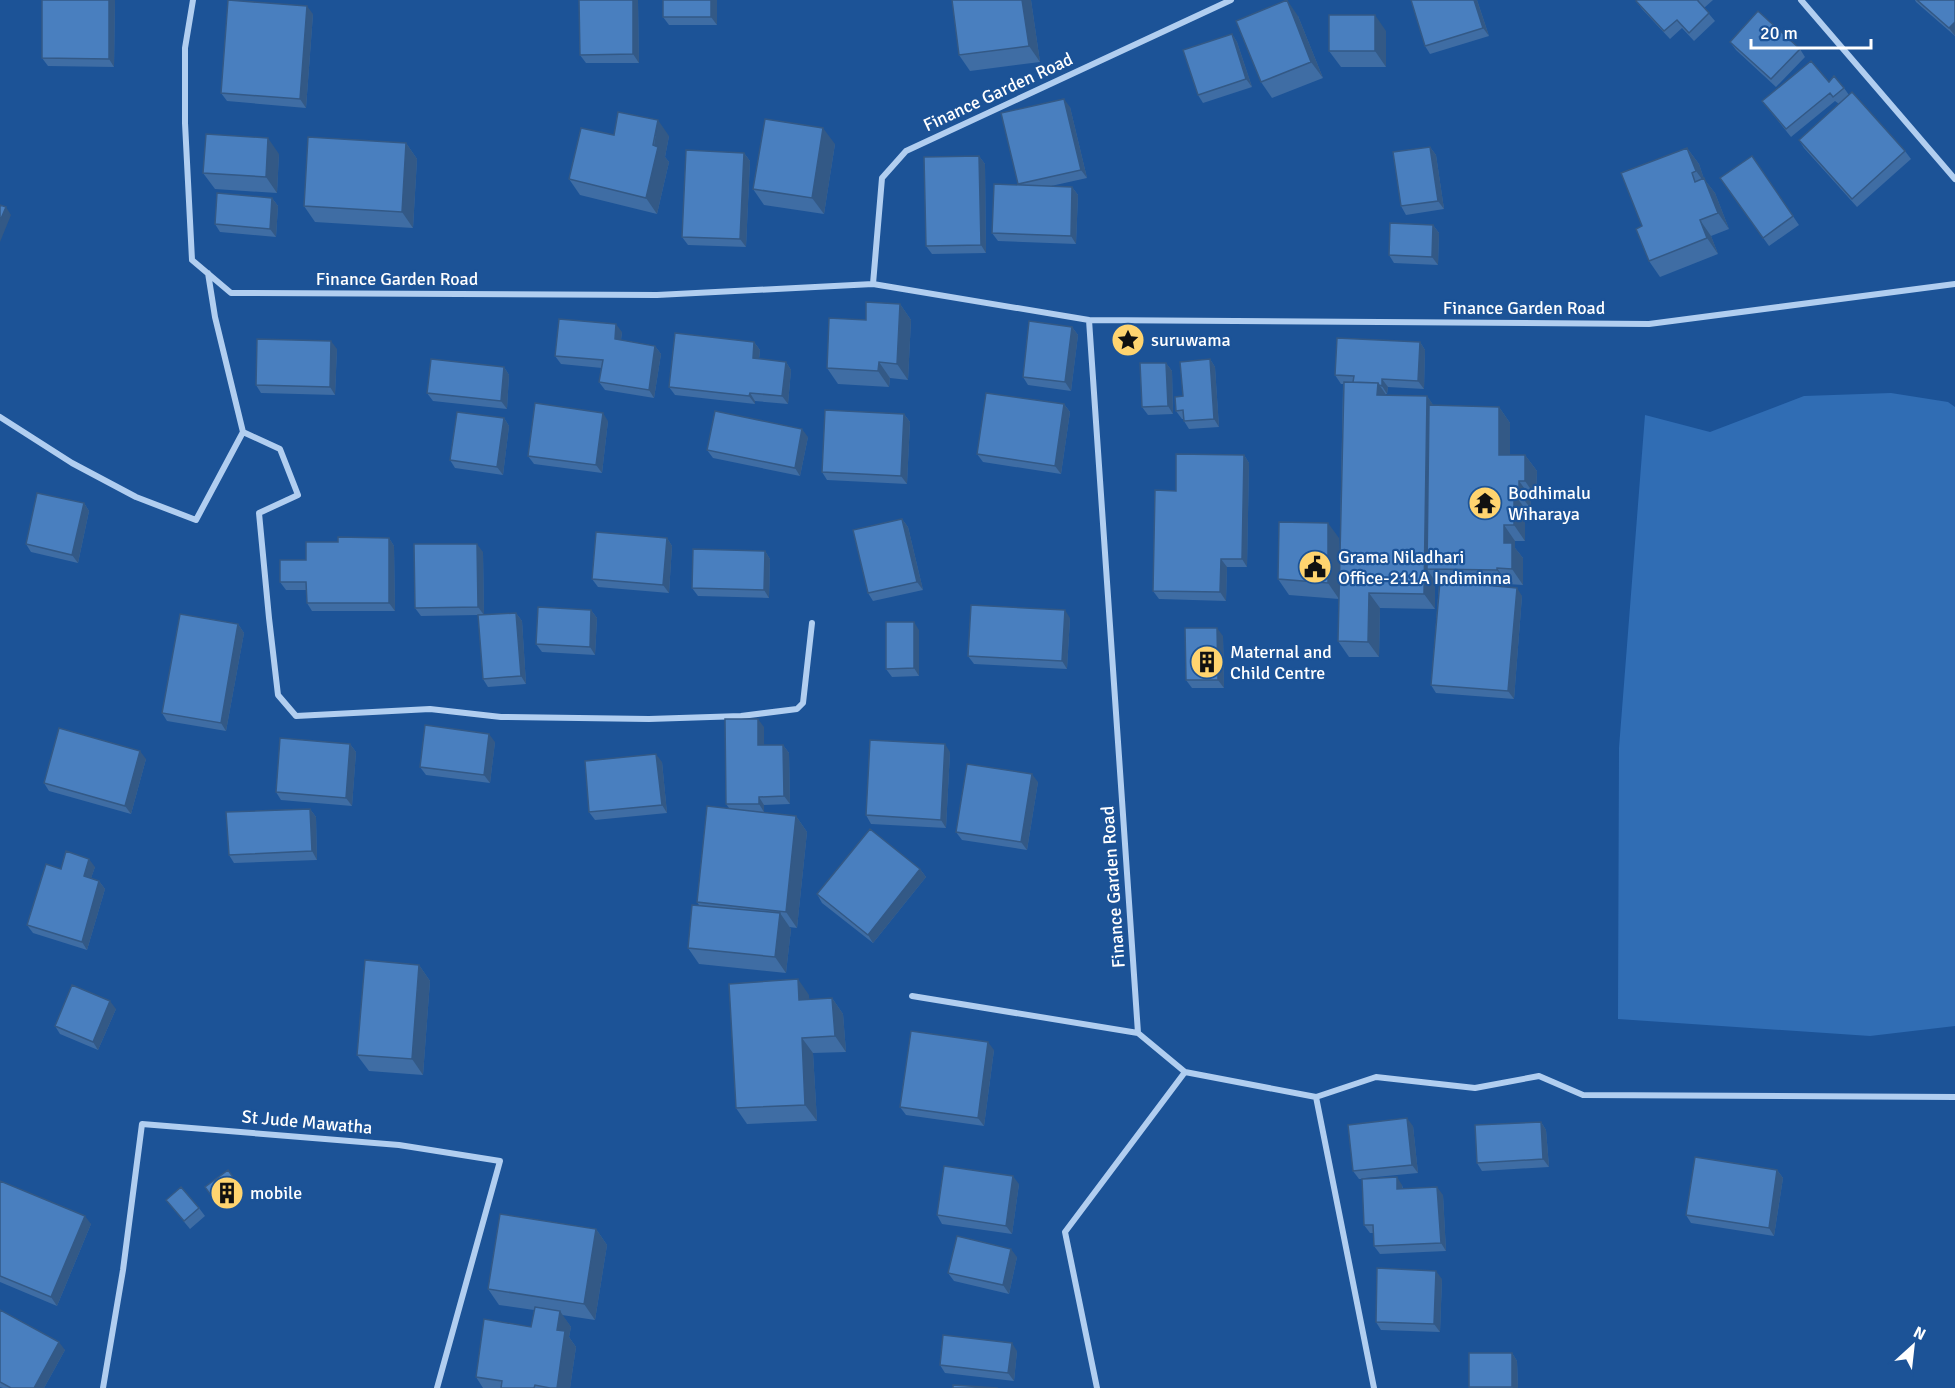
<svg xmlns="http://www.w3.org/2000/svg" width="1955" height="1388" font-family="Signika,sans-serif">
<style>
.green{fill:#306db4}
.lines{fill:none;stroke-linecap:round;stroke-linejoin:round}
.street{stroke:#b1cef0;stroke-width:6}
.wall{fill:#3f6da4}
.shaded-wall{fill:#335986}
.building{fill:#497fbf;stroke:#335986;stroke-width:1.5}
.labels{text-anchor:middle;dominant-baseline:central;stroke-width:4.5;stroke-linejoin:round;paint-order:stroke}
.street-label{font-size:18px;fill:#fff;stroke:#1c5397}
.poi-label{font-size:18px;fill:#fff;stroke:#1c5397;text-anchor:start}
</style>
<rect width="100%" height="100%" fill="#1c5397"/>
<!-- green -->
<path class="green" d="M1891,393l57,9 7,5v619l-85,10 -252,-17 1,-271 26,-333 65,17 94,-36z"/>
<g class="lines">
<!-- street -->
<path class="street" d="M193,0l-8,48v75l7,137 39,33 426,2 216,-11 216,36 49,713 47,39 -120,160 32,156
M1801,0l154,179
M873,284l9,-106 24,-27 325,-151
M1089,320l560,4 306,-40
M0,417l72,46 64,34 60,23 47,-88 -28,-115 -7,-44
M243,432l37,17 18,46 -39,18 10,105 9,77 18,21 134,-7 71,8 148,2 92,-3 56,-7 6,-6 9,-80
M912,996l226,37
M1185,1072l131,25 58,291
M1316,1097l60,-20 99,11 64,-12 44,19 372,2
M103,1388l20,-118 19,-146 257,21 101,16 -63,227"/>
</g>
<!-- wall -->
<path class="wall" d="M42,0h73l-1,67 -66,-1 -6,-8z
M579,0h59l1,63h-53l-6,-8z
M717,0v25h-48l-6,-8z
M952,0h79l9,62 -70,9 -11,-16z
M1411,0h66l12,36 -59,18 -5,-8z
M1637,0h76l-9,8 11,13 -21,20 -12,-13 -12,11 -28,-30 -6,-8z
M1915,0h40v36l-39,-34z
M313,14l-7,94 -79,-7 -6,-8z
M1298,16l25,62 -51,20 -11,-16z
M1386,31v36h-45l-12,-16z
M1232,34l5,8 15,45 -49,16 -5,-8z
M1730,42l70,7 5,8 -29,30 -40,-37z
M1829,82l15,6 5,7 56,56 6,8 -54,48 -53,-59 -5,-8 40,-36 -4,-3 -44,36 -29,-36z
M1070,107l17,71 -36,8 21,1 6,8 -2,49 -78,-3 -6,-8 26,-48z
M614,135l55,1 -4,21 4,5 -12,52 -77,-19 -11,-16z
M406,143l11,16 -4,69 -98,-6 -11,-16z
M835,144l-11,70 -60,-9 -11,-16z
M1430,147l6,8 8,54 -38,6 -5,-9z
M1687,148l12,16 5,15 11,14 14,36 -18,7 7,18 -58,23 -11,-16 -7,-35z
M744,153l6,8 -4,86 -58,-2 -6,-8z
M279,154l-2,39 -62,-4 -12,-16z
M979,156l6,8 1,89 -54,1 -6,-8z
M1752,156l47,69 -30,21 -49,-68z
M272,198l6,8 -2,31 -56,-5 -5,-8z
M1433,225l6,8 -1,32 -44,-2 -5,-8z
M900,304l11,16 -3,60 -18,-2 -1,9 -51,-3 -11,-16 39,-48z
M1072,327l6,8 -7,56 -43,-6 -5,-8z
M622,332l-1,8 34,6 6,8 -7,44 -49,-8 -6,-8 3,-14 -41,-4 -6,-8z
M754,342l6,8 -1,9 27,3 5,8 -3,34 -33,-3v3l-80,-9 -6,-8z
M1420,342l5,8 -1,39 -36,-2 -1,7h-2l1,1 41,1 6,9 66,2 11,16v32h15l12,16 -1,26 -6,-1 1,13h-6v32h-10v7l8,10v27l-15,-1v2h-10l24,10 -8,103 -78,-6 -5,-8 8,-100h-1l-3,-4v28l-55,-1 -1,49h-30l-11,-16 5,-257h-2l-6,-9z
M337,349l-2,46 -74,-2 -5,-8z
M1210,359l5,8 4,60 -30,2 -5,-8 -1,-2h-1l-6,-8 7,-15z
M1166,363l6,8 1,43 -25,1 -6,-8z
M504,367l5,8 -2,34 -74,-8 -6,-8z
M1064,404l6,8 -9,62 -78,-12 -6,-8z
M904,414l6,8 -3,62 -80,-4 -5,-8z
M504,418l5,8 -6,49 -48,-7 -5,-8z
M608,421l-6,52 -68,-9 -6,-8z
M808,437l-8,39 -87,-18 -6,-8z
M1244,455l5,8 -2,104h-20l-1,34 -67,-2 -6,-8 23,-100z
M84,503l5,8 -11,52 -47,-11 -5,-8z
M902,519l6,8 15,63 -50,11 -5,-8z
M389,538l5,8 1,65h-83l-5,-8 -1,-13h-20l-6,-8 26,-22 32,-18z
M667,538l5,8 -3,47 -71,-6 -6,-8z
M1339,538v61l-50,-4 -11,-16z
M765,551l5,8 -1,39 -71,-2 -6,-8z
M483,552l1,63 32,-2 6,8 4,63 -38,3 -5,-8 -5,-64 -57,1 -6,-8z
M591,610l6,8 -2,37 -53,-3 -6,-8z
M1070,618l-3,51 -93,-5 -6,-8z
M238,624l6,9 -18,98 -59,-10 -5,-8z
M919,630v46l-27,1 -6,-8z
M1223,636l1,52h-32l-6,-8z
M764,727v18h19l6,8 1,51 -26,1v7h-6l38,4 11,16 -10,96 -8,-1 2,2 -5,44 -87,-9 -11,-16 11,-43 -2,-3 32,-94 -3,-4z
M495,742l-5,41 -64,-8 -6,-8z
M350,744l6,8 -4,54 -71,-6 -5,-8z
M950,752l-4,76 -75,-4 -5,-9z
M146,759l-15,55 -82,-23 -5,-8z
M662,762l5,51 -72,7 -6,-8z
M1038,782l-11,68 -65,-10 -6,-8z
M310,809l6,8 1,43 -83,3 -5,-8z
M95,867l-4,11 8,3 6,8 -18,61 -54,-17 -6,-8 34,-56z
M920,869l6,8 -53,66 -51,-40 -5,-9z
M419,965l11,16 -7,94 -54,-4 -12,-16z
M809,995v5l23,-2 11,16 3,38 -33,1 4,68 -70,3 -11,-16z
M116,1009l-18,41 -38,-16 -5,-8z
M994,1050l-10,76 -78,-11 -6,-8z
M1541,1122l5,8 3,37 -67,4 -5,-8z
M1413,1126l5,47 -53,5 37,7 1,4 40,6 3,56 -66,3 -6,-8v-13h-4l-6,-8 -2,-46h-3l-6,-8z
M228,1170l16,22 -23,17 -16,-22z
M1777,1170l6,8 -9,58 -83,-13 -5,-8z
M0,1181l91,43 -34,82 -57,-24z
M1019,1184l-7,50 -70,-10 -5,-9z
M166,1200l33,8 6,8 -15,13z
M596,1229l11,16 -12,75 -33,-5 9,12 -2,10 7,10 -6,41h-87l-7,-11 55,-50 3,-17 -35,-5 -11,-16z
M1017,1257l-8,37 -55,-13 -6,-8z
M1442,1279l-2,53 -59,-2 -5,-8z
M0,1310l65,40 -21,38h-41l-3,-1z
M1017,1351l-3,30 -69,-8 -5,-8z
M1512,1353l5,8 1,27h-48l-1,-1z"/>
<!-- shaded-wall -->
<path class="shaded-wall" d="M109,0h6l-1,67 -5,-8z
M633,0h5l1,63 -6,-9z
M711,0h6v25l-6,-8z
M1022,0h9l9,62 -11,-16z
M1287,0l11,16 25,62 -12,-16z
M1474,0h3l12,36 -6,-8z
M307,6l6,8 -7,94 -6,-9z
M1375,15l11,16v36l-11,-16z
M1955,22v14l-6,-8z
M1232,34l5,8 15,45 -6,-8z
M1064,99l6,8 17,71 -6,-8z
M658,120l11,16 -4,21 4,5 -12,52 -11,-16z
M823,128l12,16 -11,70 -12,-16z
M268,138l11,16 -2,39 -11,-16z
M406,143l11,16 -4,69 -11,-16z
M1430,147l6,8 8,54 -6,-8z
M1687,148l12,16 5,15 11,14 14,36 -11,-16 -11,-27 -11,-15z
M744,153l6,8 -4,86 -6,-8z
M979,156l6,8 1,89 -5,-8z
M1072,187l6,8 -2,49 -5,-8z
M272,198l6,8 -2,31 -6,-8z
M6,207l5,8 -11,27v-21z
M1700,220l11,16 7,18 -11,-16z
M1433,225l6,8 -1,32 -6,-8z
M900,304l11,16 -3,60 -11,-16z
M616,324l6,8 -2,15 -5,-8z
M1072,327l6,8 -7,56 -6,-9z
M331,341l6,8 -2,46 -5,-8z
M754,342l6,8 -2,16 -5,-8z
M1420,342l5,8 -1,39 -6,-8z
M655,346l6,8 -7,44 -5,-8z
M1210,359l5,8 4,60 -5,-8z
M786,362l5,8 -3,34 -6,-8z
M879,362l11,16 -1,9 -11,-16z
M1166,363l6,8 1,43 -5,-8z
M504,367l5,8 -2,34 -6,-8z
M1382,379l6,8 -1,7 -5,-8z
M1378,383l11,16 -12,-4z
M750,393l5,8v3l-6,-8z
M1427,396l11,16 -11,157 8,12v28l-11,-15z
M1064,404l6,8 -9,62 -6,-8z
M1499,407l11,16v47l-11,-15z
M603,413l5,8 -6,52 -6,-8z
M904,414l6,8 -3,62 -6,-8z
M504,418l5,8 -6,49 -6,-8z
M802,429l6,8 -8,39 -5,-8z
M1244,455l5,8 -2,104 -5,-8z
M1525,455l12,16 -1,26 -11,-16z
M1519,481l11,15 1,13 -12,-16z
M1514,493l11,16v32l-11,-16z
M84,503l5,8 -11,52 -6,-8z
M902,519l6,8 15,63 -6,-8z
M1328,523l11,15v61l-11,-16z
M1504,525l11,16v7l8,10v27l-11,-16 -8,-26z
M389,538l5,8 1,65 -6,-8z
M667,538l5,8 -3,47 -6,-8z
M477,544l6,8 1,63 -6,-8z
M765,551l5,8 -1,39 -5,-8z
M1221,559l6,8 -1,34 -6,-9z
M1497,568l11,16v2l-11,-16z
M1517,588l5,8 -8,103 -6,-8z
M1369,593l11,15 -1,49 -11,-15z
M591,610l6,8 -2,37 -5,-8z
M1065,610l5,8 -3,51 -5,-8z
M516,613l6,8 4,63 -5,-8z
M914,622l5,8v46l-5,-8z
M238,624l6,9 -18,98 -5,-8z
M1217,628l6,8 1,52 -6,-8z
M758,719l6,8v26l-6,-8z
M489,734l6,8 -5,41 -6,-8z
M350,744l6,8 -4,54 -6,-8z
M945,744l5,8 -4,76 -5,-8z
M783,745l6,8 1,51 -6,-8z
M140,751l6,8 -15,55 -6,-8z
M656,754l6,8 5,51 -5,-8z
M1032,774l6,8 -11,68 -6,-8z
M759,797l5,8v7l-5,-8z
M310,809l6,8 1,43 -5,-9z
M796,816l11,16 -10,96 -11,-16z
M89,859l6,8 -6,17 -5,-8z
M920,869l6,8 -53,66 -5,-8z
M99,881l6,8 -18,61 -5,-8z
M780,913l11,16 -5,44 -11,-16z
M419,965l11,16 -7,94 -11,-16z
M798,979l11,16 1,21 -11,-16z
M832,998l11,16 3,38 -11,-16z
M110,1001l6,8 -18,41 -5,-8z
M802,1038l11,15 4,68 -12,-16z
M988,1042l6,8 -10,76 -6,-8z
M1407,1118l6,8 5,47 -6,-8z
M1541,1122l5,8 3,37 -6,-8z
M1777,1170l6,8 -9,58 -5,-8z
M1013,1176l6,8 -7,50 -6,-8z
M1397,1177l5,8 1,12 -6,-8z
M1437,1187l6,8 3,56 -5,-8z
M85,1216l6,8 -34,82 -6,-9z
M596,1229l11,16 -12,75 -11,-16z
M1011,1249l6,8 -8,37 -6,-9z
M1436,1271l6,8 -2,53 -6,-8z
M560,1311l11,16 -2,10 7,10 -6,41h-13v-58z
M59,1342l6,8 -21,38h-10z
M1012,1343l5,8 -3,30 -6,-8z
M1512,1353l5,8 1,27h-5l-1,-1z"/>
<!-- building -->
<path class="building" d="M42,0h67v59l-67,-1z
M228,0l79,6 -7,93 -79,-6z
M579,0h54v54l-53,1z
M663,0h48v17h-48z
M952,0h70l7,46 -70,9z
M1287,0l24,62 -50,20 -25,-61z
M1411,0h63l9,28 -58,18z
M1637,0h61v1l11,12 -20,20 -12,-13 -13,11 -28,-30z
M1917,0h38v22l-6,6z
M1758,11l42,38 -29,30 -41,-37z
M1329,15h46v36h-46z
M1232,34l14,45 -48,16 -15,-45z
M1811,61l18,21 5,-6 10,12 -11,9 -3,-4 -44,36 -24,-28z
M1852,92l53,59 -53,48 -53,-59z
M1064,99l17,71 -63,14 -17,-71z
M618,112l40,8 -5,25 5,2 -12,51 -77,-19 12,-51 33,7z
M765,119l58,9 -11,70 -59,-9z
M206,134l62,4 -2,39 -63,-4z
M308,137l98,6 -4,69 -98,-6z
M1430,147l8,54 -37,5 -8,-54z
M1687,148l9,23 -4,2 3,9 9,-4 14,35 -18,7 7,18 -58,23 -13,-32 6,-3 -21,-53z
M686,150l58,3 -4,86 -58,-2z
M979,156l2,89 -55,1 -2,-89z
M1752,156l41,60 -30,22 -43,-60z
M994,184l78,3 -1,49 -79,-3z
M217,193l55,5 -2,31 -55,-5z
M0,205l6,2 -6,14z
M1390,223l43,2 -1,32 -43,-2z
M866,302l34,2 -3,60 -18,-2 -1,9 -51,-3 2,-50 37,2z
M559,319l57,5 -1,15 40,7 -6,44 -50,-8 4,-22 -48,-4z
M1029,321l43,6 -7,55 -42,-5z
M675,333l79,9 -1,16 33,4 -4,34 -32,-3 -1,3 -80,-9z
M1337,338l83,4 -2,39 -36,-2v7l-3,-1 -1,-2 -25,-1 1,-6 -19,-1z
M257,339l74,2 -1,46 -74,-2z
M431,359l73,8 -3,34 -74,-8z
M1210,359l4,60 -30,2 -1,-11 -7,1 -1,-14 8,-1 -3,-34z
M1140,363h26l2,43 -26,1z
M1344,382l34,1 -1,12 50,1 -3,198 -55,-1 -1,49 -30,-1z
M986,393l78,11 -9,62 -78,-12z
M535,403l68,10 -7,52 -68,-9z
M1429,405l70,2v48h26v26h-6v12h-5v32h-10v18h8v26l-15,-1v2l-70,-1z
M825,410l79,4 -3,62 -79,-4z
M715,411l87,18 -7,39 -88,-18z
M457,412l47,6 -7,49 -47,-7z
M1176,454l68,1 -2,104h-21l-1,33 -67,-1 2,-101 21,1z
M37,493l47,10 -12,52 -46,-11z
M902,519l15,63 -49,11 -15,-63z
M1279,522l49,1v60l-50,-4z
M596,532l71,6 -4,47 -71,-6z
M338,537l51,1v65h-82l-1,-21h-26v-22h26v-18h32z
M414,544h63l1,63 -63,1z
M693,549l72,2 -1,39 -72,-2z
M1440,581l77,7 -9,103 -77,-6z
M971,605l94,5 -3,51 -94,-5z
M538,607l53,3 -1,37 -54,-3z
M516,613l5,63 -38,3 -5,-64z
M180,614l58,10 -17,99 -59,-10z
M886,622h28v46l-28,1z
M1185,628h32l1,52h-32z
M725,719h33v26h25l1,51 -25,1v7h-33z
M425,725l64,9 -5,41 -64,-8z
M59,728l81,23 -15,55 -81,-23z
M280,738l70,6 -4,54 -70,-6z
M870,740l75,4 -4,76 -75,-5z
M656,754l6,51 -73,7 -4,-51z
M967,764l65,10 -11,68 -65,-10z
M707,806l89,10 -10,96 -89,-10z
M310,809l2,42 -83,4 -3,-43z
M870,829l50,40 -52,66 -51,-41z
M66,851l23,8 -5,17 15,5 -17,61 -55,-17 19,-61 15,5z
M692,905l88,8 -5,44 -87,-9z
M365,960l54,5 -7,94 -55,-4z
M798,979l1,21 33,-2 3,38 -33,2 3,67 -69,3 -7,-124z
M72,985l38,16 -17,41 -38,-16z
M911,1031l77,11 -10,76 -78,-11z
M1407,1118l5,47 -59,6 -5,-46z
M1541,1122l2,37 -66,4 -2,-38z
M1695,1157l82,13 -8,58 -83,-13z
M944,1166l69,10 -7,50 -69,-11z
M228,1170l10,14 -23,17 -10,-14z
M1397,1177v12l40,-2 4,56 -67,3 -1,-21h-9l-2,-46z
M0,1181l85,35 -34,81 -51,-21z
M181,1187l18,21 -15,13 -18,-21z
M500,1214l96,15 -12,75 -96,-15z
M957,1236l54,13 -8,36 -55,-12z
M1377,1268l59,3 -2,53 -58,-2z
M535,1307l25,4 -3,19 8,1 -8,57h-7l-15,-3 -1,3h-33l1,-7 -26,-4 8,-58 47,8z
M0,1310l59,32 -25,46h-23l-11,-6z
M943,1335l69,8 -4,30 -68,-8z
M1469,1353h43v34h-43z
M953,1385l45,3h-45z"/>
<!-- icons -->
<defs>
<symbol id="sight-disc" viewBox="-11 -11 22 22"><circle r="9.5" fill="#ffd46f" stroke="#1c5397"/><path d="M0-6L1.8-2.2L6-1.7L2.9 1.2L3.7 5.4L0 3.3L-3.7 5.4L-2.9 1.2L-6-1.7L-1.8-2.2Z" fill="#111"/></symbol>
<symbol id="temple-disc" viewBox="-11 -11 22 22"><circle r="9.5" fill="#ffd46f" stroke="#1c5397"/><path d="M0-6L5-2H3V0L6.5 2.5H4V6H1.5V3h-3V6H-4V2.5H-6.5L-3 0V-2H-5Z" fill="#111"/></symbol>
<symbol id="civic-disc" viewBox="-11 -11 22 22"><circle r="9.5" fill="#ffd46f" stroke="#1c5397"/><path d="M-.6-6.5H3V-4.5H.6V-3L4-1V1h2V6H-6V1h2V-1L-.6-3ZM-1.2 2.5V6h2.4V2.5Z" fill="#111"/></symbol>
<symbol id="building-disc" viewBox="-11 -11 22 22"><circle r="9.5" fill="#ffd46f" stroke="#1c5397"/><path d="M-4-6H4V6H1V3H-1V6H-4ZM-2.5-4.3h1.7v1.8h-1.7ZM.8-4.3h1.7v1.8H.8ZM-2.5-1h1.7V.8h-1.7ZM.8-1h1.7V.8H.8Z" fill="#111"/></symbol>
</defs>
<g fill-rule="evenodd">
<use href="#sight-disc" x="1109" y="321" width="38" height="38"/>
<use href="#temple-disc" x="1466" y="484" width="38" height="38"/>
<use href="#civic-disc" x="1296" y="548" width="38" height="38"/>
<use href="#building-disc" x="1188" y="643" width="38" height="38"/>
<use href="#building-disc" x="208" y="1174" width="38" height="38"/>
</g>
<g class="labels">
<!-- street labels -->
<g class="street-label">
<text transform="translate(998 92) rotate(-25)">Finance Garden Road</text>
<text x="397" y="279">Finance Garden Road</text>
<text x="1524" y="308">Finance Garden Road</text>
<text transform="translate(1113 887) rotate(-94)">Finance Garden Road</text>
<text transform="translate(307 1122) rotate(5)">St Jude Mawatha</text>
</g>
<!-- poi labels -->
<g class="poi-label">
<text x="1151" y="340">suruwama</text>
<text x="1508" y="493">Bodhimalu<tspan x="1508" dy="21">Wiharaya</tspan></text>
<text x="1338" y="557">Grama Niladhari<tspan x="1338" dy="21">Office-211A Indiminna</tspan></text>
<text x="1230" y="652">Maternal and<tspan x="1230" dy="21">Child Centre</tspan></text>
<text x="250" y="1193">mobile</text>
</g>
</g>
<!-- north arrow -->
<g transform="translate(1913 1346) rotate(27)" stroke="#1c5397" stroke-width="4.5" paint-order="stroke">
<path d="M0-4.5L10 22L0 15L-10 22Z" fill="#ffffff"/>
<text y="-9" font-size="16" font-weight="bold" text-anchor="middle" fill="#ffffff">N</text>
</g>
<!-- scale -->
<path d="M1751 39v9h120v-9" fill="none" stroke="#ffffff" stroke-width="3"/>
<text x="1760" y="39" font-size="18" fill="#ffffff" stroke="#1c5397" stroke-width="4.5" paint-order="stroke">20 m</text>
</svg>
